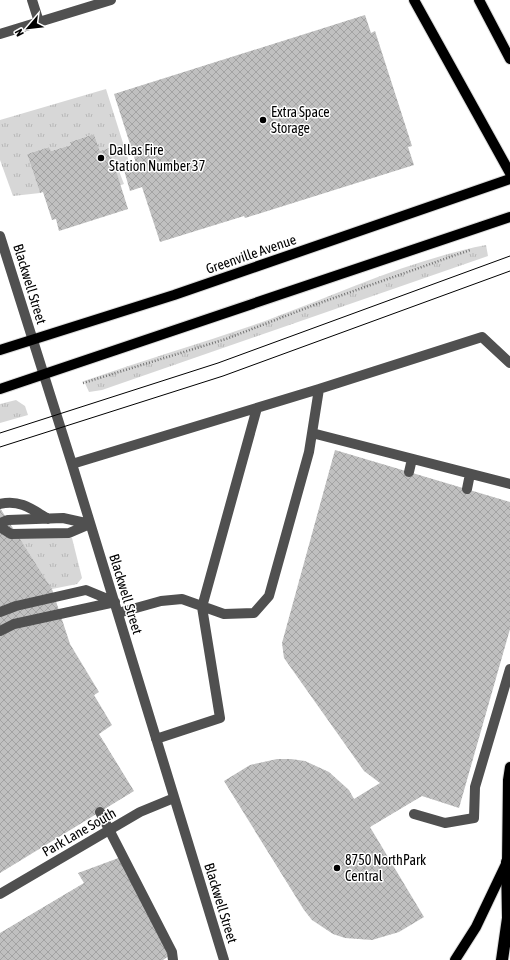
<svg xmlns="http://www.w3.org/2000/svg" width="510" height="960" font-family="'Asap Condensed',sans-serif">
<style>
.grass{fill:url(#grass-tufts)}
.building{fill:url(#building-cross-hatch)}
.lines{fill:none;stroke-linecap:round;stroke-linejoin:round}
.major-casing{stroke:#dbdbdb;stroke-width:12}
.highway-casing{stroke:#dbdbdb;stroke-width:14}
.path{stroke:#727272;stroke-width:2.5;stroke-dasharray:1 2;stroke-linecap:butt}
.minor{stroke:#505050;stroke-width:10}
.major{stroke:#000;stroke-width:10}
.highway{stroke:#000;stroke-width:12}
.tram{stroke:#000;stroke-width:1}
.poi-dot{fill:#000;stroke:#fff;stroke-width:1.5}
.labels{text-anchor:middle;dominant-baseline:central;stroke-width:3;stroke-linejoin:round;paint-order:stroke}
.poi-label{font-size:14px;fill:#000;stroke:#fff;text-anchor:start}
.street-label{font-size:14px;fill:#000;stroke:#fff}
</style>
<defs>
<pattern id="grass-tufts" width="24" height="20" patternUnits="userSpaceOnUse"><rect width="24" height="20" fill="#d7d7d7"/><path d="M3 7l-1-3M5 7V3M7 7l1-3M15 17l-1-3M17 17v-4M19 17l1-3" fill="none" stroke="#b7b7b7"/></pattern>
<pattern id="building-cross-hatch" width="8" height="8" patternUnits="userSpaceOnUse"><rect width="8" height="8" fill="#c0c0c0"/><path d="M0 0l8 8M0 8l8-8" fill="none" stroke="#a3a3a3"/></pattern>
</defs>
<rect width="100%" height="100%" fill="#fff"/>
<!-- grass -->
<path class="grass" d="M106,89l23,73 -12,4 7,18 -4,1 -11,-37 -9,3 -6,-17 -24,8 1,3 -20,6 -2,-4 -22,7 13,39 -27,3 -13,-36v-40z
M486,245l2,11 -386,134 -13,2 -5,-11c60,-21 121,-39 181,-60 73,-27 144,-61 221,-76z
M16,400l9,6 3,9 -28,8v-19z
M19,538h53l10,40 -5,6 -25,5z"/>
<!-- building -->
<path class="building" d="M365,15l6,18 4,-2 37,115 -4,1 6,18 -169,53 -1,-2 -84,26 -18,-55 -12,4 -6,-21 13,-4 -23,-72z
M94,134l6,17 9,-3 19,61 -69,22 -3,-12 -4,1 -9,-28 -3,1 -13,-39 22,-7 2,4 20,-6 -1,-3z
M335,450l175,52v127l-51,179 -37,-12 -52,31 54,90 -25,15 -27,8 -27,-2 -12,-4 -21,-14 -8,-10 -80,-129 26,-16 27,-6h14l14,2 24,11 20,18 5,9 26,-16 -16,-12 -80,-113 -2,-15z
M0,508l52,81 18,55 29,48 -5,3 18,30 -13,9 35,57 -134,82z
M124,856l45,100 -6,4h-163v-27l84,-50 -6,-10z"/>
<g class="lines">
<defs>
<path id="major" d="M414,0l96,173
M479,0l31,59
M0,350l174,-55 336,-116
M0,389l510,-172
M455,960l21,-33 31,-65 1,-82 2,-13"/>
<path id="highway" d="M502,960l6,-42 -1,-56"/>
</defs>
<!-- major casing -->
<use href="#major" class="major-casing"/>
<!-- highway casing -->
<use href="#highway" class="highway-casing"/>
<!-- path -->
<path class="path" d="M83,383l143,-44 88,-34 156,-55"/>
<!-- minor -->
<path class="minor" d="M32,0l7,22
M0,34l111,-34
M0,236l72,228 152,496
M312,433l198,51
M72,464l247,-75
M409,472l3,-13
M467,489l3,-15
M0,504c19,-5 32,5 48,15
M0,523l8,-3 55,-2 27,6
M0,527l11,7 58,-1 21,-9
M0,612l16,-6 70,-16 29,12
M118,613l43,-12 21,-2 42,15 30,-1 15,-17 40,-144 10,-63 163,-52 28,26
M0,631l14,-7 101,-22
M156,739l64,-21 -18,-111 55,-199
M100,812l72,140 1,8
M414,814l31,9 29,-5 1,-31 35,-118
M0,894l140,-82 34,-14"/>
<!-- major -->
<use href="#major" class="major"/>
<!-- highway -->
<use href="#highway" class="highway"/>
<!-- tram -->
<path class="tram" d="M0,433l218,-70 292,-107
M0,447l223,-71 287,-105"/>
</g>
<!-- markers -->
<g class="poi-dot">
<circle cx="263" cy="120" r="4"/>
<circle cx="101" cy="158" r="4"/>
<circle cx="337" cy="868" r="4"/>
</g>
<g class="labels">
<!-- poi labels -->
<g class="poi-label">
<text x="271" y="112">Extra Space<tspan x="271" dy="16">Storage</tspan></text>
<text x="109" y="150">Dallas Fire<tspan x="109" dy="16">Station Number 37</tspan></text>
<text x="345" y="860">8750 NorthPark<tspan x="345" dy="16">Central</tspan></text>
</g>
<!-- street labels -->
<g class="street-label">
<text transform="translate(251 254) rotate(-19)">Greenville Avenue</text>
<text transform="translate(30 284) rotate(73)">Blackwell Street</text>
<text transform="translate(126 594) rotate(73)">Blackwell Street</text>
<text transform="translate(79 832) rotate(-30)">Park Lane South</text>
<text transform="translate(221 903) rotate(73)">Blackwell Street</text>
</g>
</g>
<!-- north arrow -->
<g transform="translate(28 28) rotate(242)" stroke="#ffffff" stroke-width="3" paint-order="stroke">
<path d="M0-3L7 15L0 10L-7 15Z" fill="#000000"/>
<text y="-6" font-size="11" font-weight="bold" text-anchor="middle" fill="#000000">N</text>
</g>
</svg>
